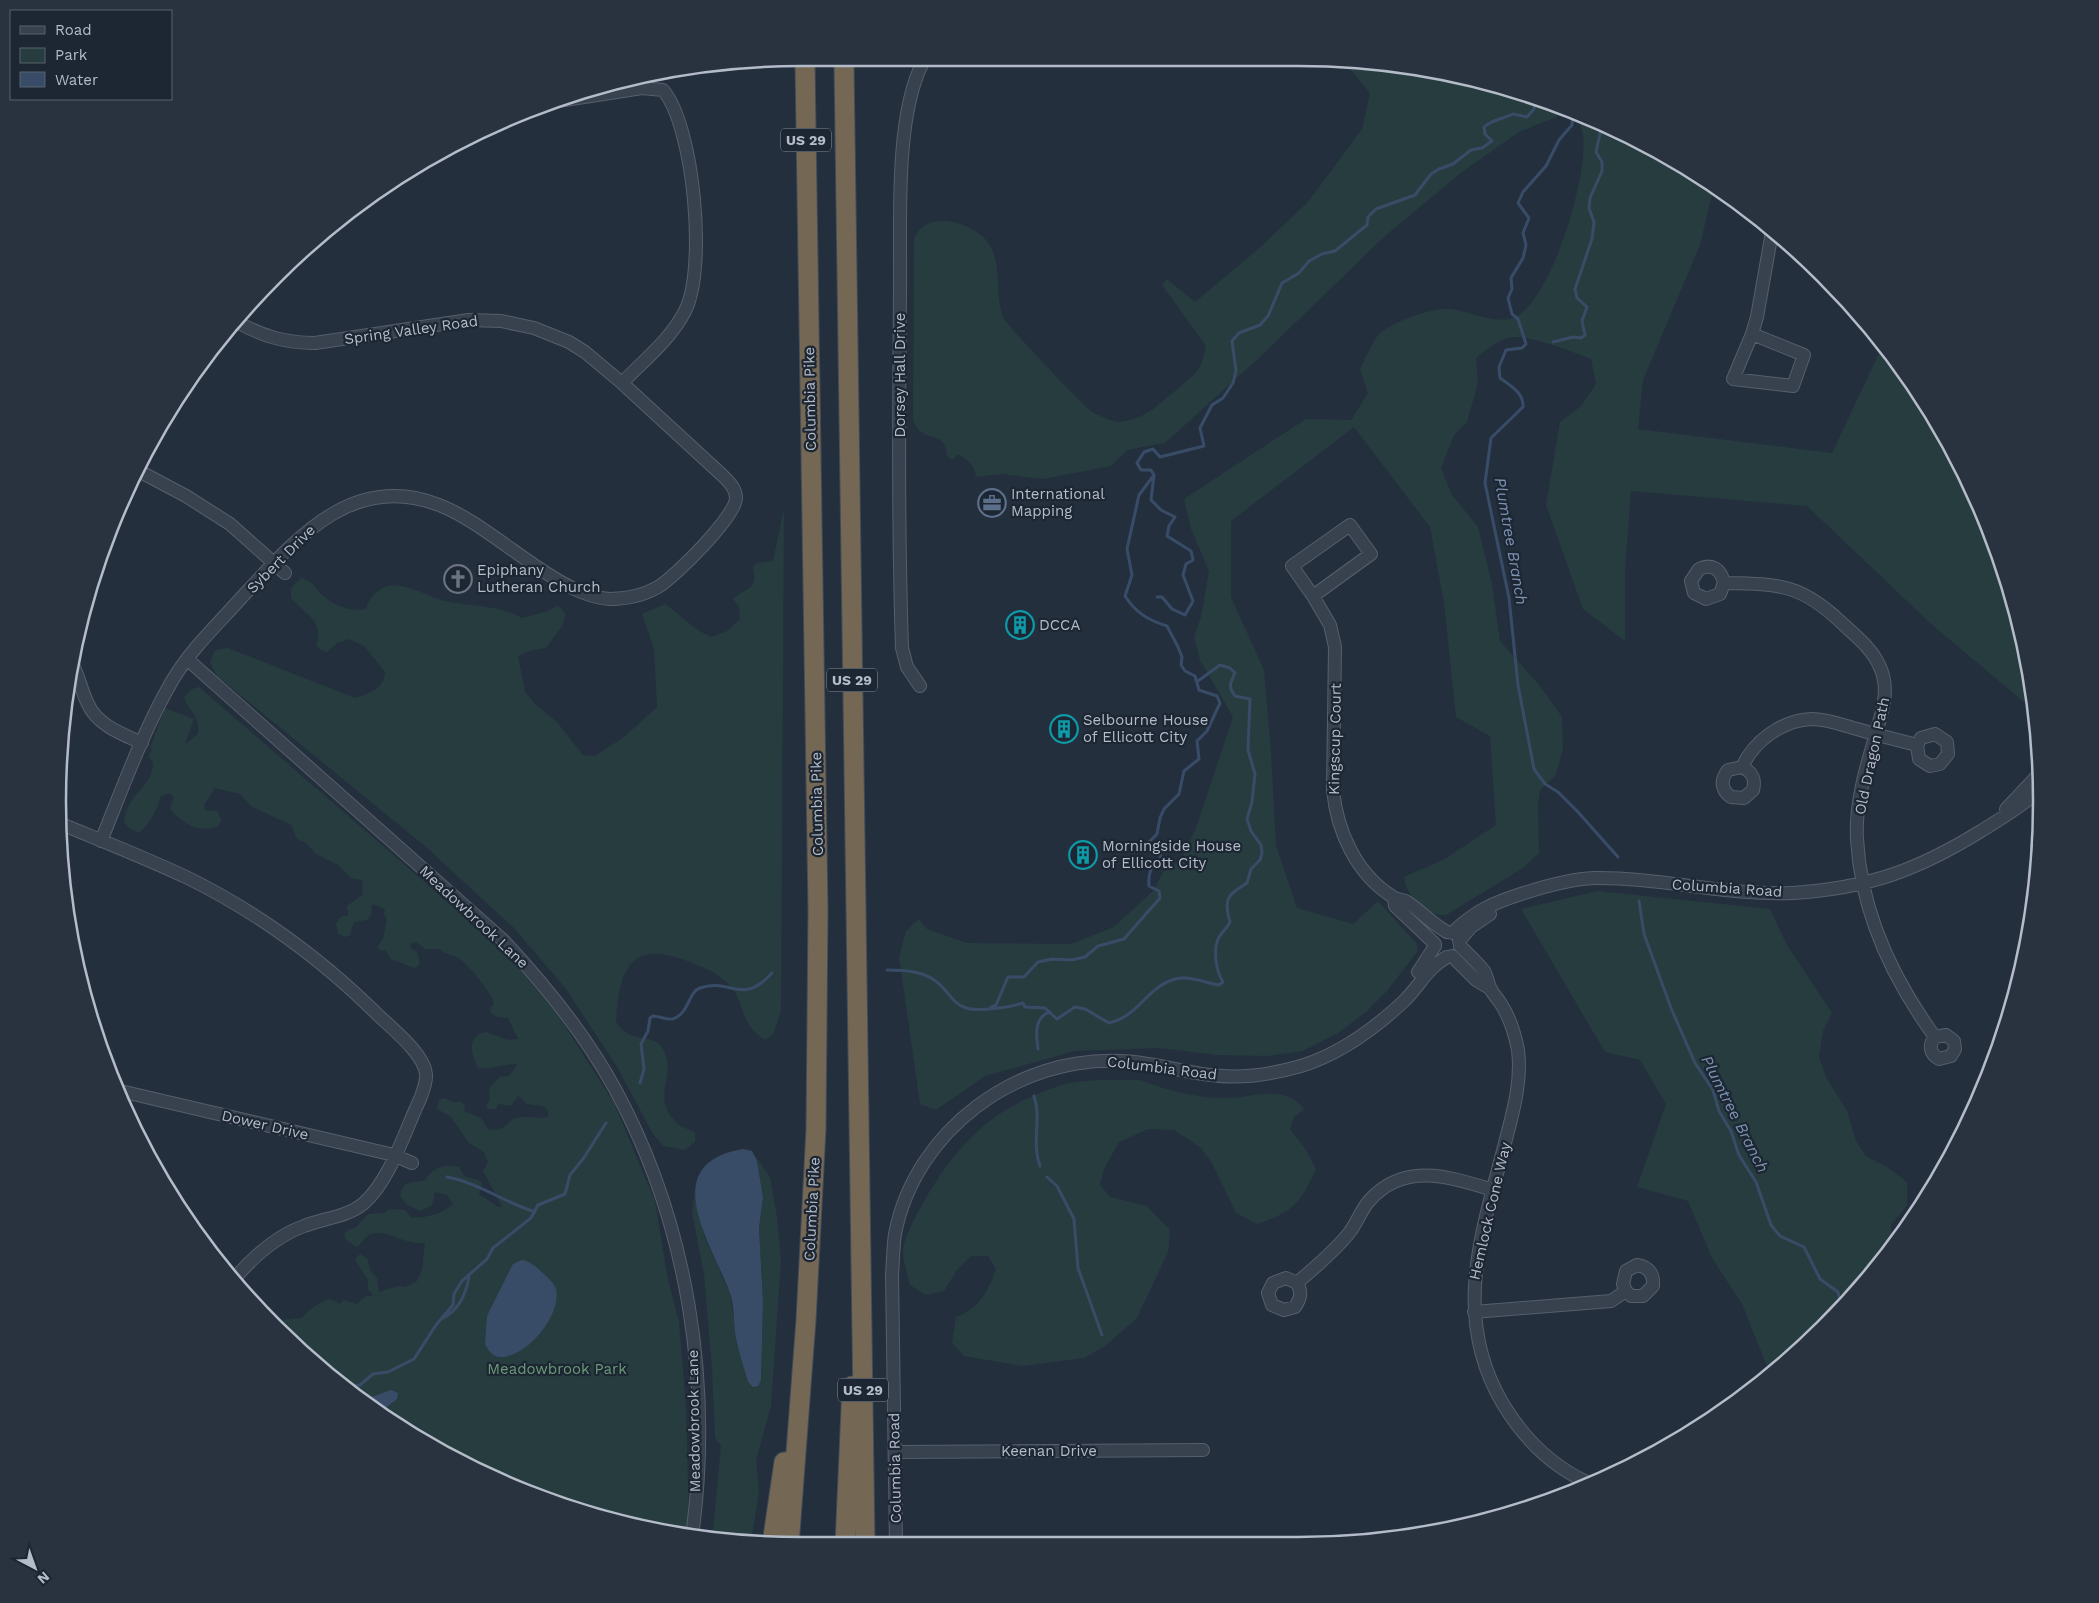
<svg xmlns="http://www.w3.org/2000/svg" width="2099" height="1603" font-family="'Work Sans',sans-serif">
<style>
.green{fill:#263c3f}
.water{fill:#394c67}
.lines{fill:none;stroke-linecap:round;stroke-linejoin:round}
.stream{stroke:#394c67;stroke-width:3}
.minor-casing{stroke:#565f6c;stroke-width:14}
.highway-casing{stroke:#434c59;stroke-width:21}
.minor{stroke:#38414e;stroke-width:12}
.highway{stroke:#746855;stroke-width:19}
.labels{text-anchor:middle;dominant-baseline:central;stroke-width:4.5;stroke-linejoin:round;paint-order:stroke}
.shield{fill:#1d2633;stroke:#878f9c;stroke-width:1}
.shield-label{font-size:14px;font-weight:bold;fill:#b4bcc9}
.street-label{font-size:15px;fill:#b4bcc9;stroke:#1d2633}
.poi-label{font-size:15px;fill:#b4bcc9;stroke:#1d2633;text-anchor:start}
.park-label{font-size:15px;fill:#6b9a76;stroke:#1d2633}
.water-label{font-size:16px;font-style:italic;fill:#7c92b1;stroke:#1d2633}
.rim{fill:none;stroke:#b4bcc9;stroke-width:2.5}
</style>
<rect width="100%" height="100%" fill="#242f3e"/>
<!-- green -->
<path class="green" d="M1342,59l148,24 78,29 -49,20 -57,40 -77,64 -125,121 -95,86 -38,7 -16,16 -68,13 -41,-5 -26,3c-1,-12 -8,-17 -18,-23l-5,6 -6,-4c-1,-22 -14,-15 -27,-25 -3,-2 -5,-7 -7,-10l1,-181c9,-32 61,-19 75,4 14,23 5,48 14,73 2,7 80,88 88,94 6,4 22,11 28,11 14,-1 29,-8 38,-16 9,-8 37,-29 42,-38 4,-6 5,-15 7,-22l-44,-61 5,-6 28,23 62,-52 51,-48 54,-73 8,-36z
M1568,112l59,22 82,51 3,9 -12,51 -57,135 -5,49 194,24 50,-106 4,2 30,39 69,129 42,140 5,52 -103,-87 -122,-116 -176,-15 -6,79v71l-42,-32 -37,-104 14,-83 21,-16 15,-22 -5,-25c-17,-7 -59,-23 -77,-22 -14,1 -27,12 -38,21l2,25 -11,39 -13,13 -13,33 11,27 26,32 14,57 8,57 40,45 22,31 1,32 -7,26 -16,15 -2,14 1,49 -16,15 -77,47c-22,1 -39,-17 -42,-38l41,-18 51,-34 -6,-89 -34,-19 -12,-114 -14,-76 -76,-100 -123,94v76l33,73 7,82 5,94 21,62 56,16 25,-23 39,43v8l-30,39 -21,21 -28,21 -35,18 -36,5 -49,-1 -59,-7 -84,3 -90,25 -49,34 -16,-6 -21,-147 7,-26 13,-12 8,10 40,14 104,1 43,-17 39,-36 10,-19 13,-8 7,-8 13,-28 37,-111 -33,-57 -6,-23 7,-20 8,-46 -18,-42 -7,-30 122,-80 45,1 17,-27 -8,-24c5,-10 10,-22 16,-31 10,-15 58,-32 76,-29 18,3 44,16 63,8 37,-16 77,-151 67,-187 -1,-7 -9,-13 -14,-18z
M784,508l-3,504 -8,22 -8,6c-30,-19 -16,-39 -41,-60 -10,-9 -26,-15 -37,-19 -58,-23 -68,11 -71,61 3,4 7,9 11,11 12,8 30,2 37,18 13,26 -15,47 14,73 4,4 12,5 17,9v9l-10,8 -22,-4 -10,-12 -37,-69 -50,-76 -51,-60 -89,-82 -209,-171 -7,-14 5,-12 13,-2 127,50c15,-5 29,-9 30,-26l-21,-26 -15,-7 -12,4 -10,9 -6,-2 -5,-5c9,-24 -11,-31 -25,-47v-10l10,-10c12,3 13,9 21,17 13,11 28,17 44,14 3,-10 9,-18 19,-22 18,-6 40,8 56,13 27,7 57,4 81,18l26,-7 10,-6 8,9 -4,12 -16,22 -17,3 -11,5 7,36 11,13 21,17 26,33 12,1 29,-19 33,-30 -3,-58 -12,-35 23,-10c16,11 28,25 46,33l16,-6 13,-12 -1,-12 -6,-8c15,-13 25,-8 20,-32l4,-4 16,-2z
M199,687l251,217 72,67 36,44 56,88 41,98 13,79 11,42 7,85 3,115 -3,13 -124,-29 -90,-37 -84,-49 -113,-93 -11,-13 18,6 20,-2c6,-9 18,-16 28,-19l10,5 4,-4 13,4 9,-8h5l2,-2 -5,-4v-10l-12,-18v-4l4,-4 7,4 3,12 7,8 2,14 19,-6 7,1 12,-6 5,-11 3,-27c-21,3 -39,-16 -56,-8 -5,3 -8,9 -12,12l-11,-7 -2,-6 4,-4 8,-3 12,-13 16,-1 5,-4 16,1 7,8c16,-1 28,-3 41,-14l-6,-9 -12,-3 -3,13 -12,6 -14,-7 -6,-9c4,-17 14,-11 25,-15 7,-12 20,-17 34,-13l5,9 14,4 4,3 -3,11 19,13h4l-19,-36 5,-9 -4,-10 -15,-9 -18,-26 -14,-8 2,-9 5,-2 9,4h9l3,4 -1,5 17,7 7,11c19,5 17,-10 32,-12 10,-1 18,3 28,-1v-5l-5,-5 -16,-2 -9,-8 -7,10 -13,-2 -2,5h-8l-2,-3 4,-7 -1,-11 11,-11 9,-1 9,-12c-14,-1 -25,6 -40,4 -7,-13 -12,-33 8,-36l22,8 10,-1 -10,-21 -11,-1 -6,-4 -1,-4 4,-6c-3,-11 -24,-36 -34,-44 -6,-5 -15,-4 -21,-10h-14l-9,-7 -5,1 -1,5c8,3 10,9 9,17l-5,3 -23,-9 -6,-9 -4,1 -4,-4 6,-8 4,-20 -3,-4 1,-6 -13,-5 -1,11 -4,5 -13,2 -4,13 -5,2 -7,-3 -2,-11 6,-7h6l-1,-10 16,-12 -1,-14 -11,-2 -13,-13 -22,-11 -10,-11 -9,-4 -6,-14 -40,-19 -11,-12 -25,-6 -11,17 1,5 12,1 5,10 -5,6c-22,5 -29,-2 -44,-14l-3,-6 4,-9 -4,-5 -9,3c-3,13 -12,28 -22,37l-9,-4 -6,-7c3,-30 29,-34 29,-59l-5,-7 4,-6 -2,-2 15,-40 29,11 -9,25 13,-10c2,-19 -9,-22 -14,-37l8,-8z
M1598,891l172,18 17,36 45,68 -9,18 -4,26 7,20 21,34 9,30 10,15 21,11 20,15v24l-16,19 1,19 -69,84 -50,41 -7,-5 -24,-60 -30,-46 -24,-57 -51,-14 29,-83 -26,-44 -35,-8 -84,-143z
M1140,1080c29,11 60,19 91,18 16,-1 31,-6 47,-4 10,1 20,7 26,15l-10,8 -4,12 16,21 10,19c-16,34 -22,43 -59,55l-21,-11 -24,-50 -12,-16 -26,-17 -26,-1 -29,13 -15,27 -4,16 10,12 37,9 23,24 -2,22 -31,66 -32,28 -21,12 -62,8 -58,-10 -12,-13 4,-26c23,-8 32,-25 40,-48l-8,-13h-17l-14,14 -13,21 -19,4 -15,-10c-2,-10 -7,-22 -7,-33 0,-13 14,-38 20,-49 34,-58 65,-92 130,-115 27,-10 59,-8 87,-8z
M752,1151l18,26 7,40 4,44 -10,145 -15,54 3,32 -8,50 -39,-2 9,-94 -6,-8 -3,-70 -8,-94 -12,-61 4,-31 -1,18 10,38 25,55 6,44 12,45 13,-2 2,-78 -4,-74 4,-31 -6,-36z"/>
<!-- water -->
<path class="water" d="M743,1149l9,2 5,10 6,36 -4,31 4,74 -2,78 -3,6 -5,1 -5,-5c-4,-14 -9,-29 -12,-44 -3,-15 -1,-30 -6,-45 -18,-49 -75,-129 13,-144z
M522,1260c10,2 14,7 22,14 4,4 10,9 12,15 6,27 -31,70 -57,68 -7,-1 -11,-7 -14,-13l2,-28 26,-52z
M391,1390l7,3 -1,6 -18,14 -16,-13z"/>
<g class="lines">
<!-- stream -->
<path class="stream" d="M1573,114l-1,11 -13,15 -13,26 -23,26 -5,11 11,15 -6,15 3,12 -3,13 -12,20 1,11 -4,9 4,16 6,5 8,25 -4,4 -16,2 -7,17 1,11c11,8 24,15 23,29l-32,31 -6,45 24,115 9,87 16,84 11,15 13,8 20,20 40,45
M1553,342l20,-5 8,1 4,-3 -3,-14 5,-14 -10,-9 -2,-9 17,-50 2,-17 -5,-14 1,-10 12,-27v-9l-6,-10 6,-27
M1157,597h5l10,12 13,6 8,-14 -10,-26 3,-11 7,-4 -2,-9 -24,-15 2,-10 6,-9 -14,-7 -10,-10 3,-25 -3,-5h-10l-4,-7 7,-11 9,-3 7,8 44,-11 -4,-18 12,-23 11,-7 10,-15 3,-12 -4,-30 7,-8 21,-8 8,-9 14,-33 17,-10 10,-12 13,-7 13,-3 32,-26 1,-8 8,-8 39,-14 16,-21 8,-5 14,-5 18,-14 11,-2 10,-7 -7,-7 -1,-7c9,-8 19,-8 29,-13l14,3 7,-8 1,-9
M1639,901l5,33 27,74 24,55 18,27 6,21 12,20 8,24 17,27 15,43 9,11 24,11 16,32 18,13 2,8 -4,4v8
M887,970c17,0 38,1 51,13 10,8 15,21 28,25 12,4 45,-1 57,-5l2,4 20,1 12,11 18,-12 10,2 24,14c32,-7 39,-41 72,-45 14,-1 25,5 38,7l4,-3c-7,-11 -10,-31 -5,-43 3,-6 9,-11 12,-17 -7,-24 -2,-27 17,-39l4,-14 9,-9 2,-7 -1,-8 -10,-14 -4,-12 5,-17 3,-28 -7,-24 2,-51 -15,-3c-7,-9 -5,-13 0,-23l-5,-5 -10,-3 -22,16
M991,1007l5,-2 12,-28h16l14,-15 14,-3 19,1 14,-3 13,-11 26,-7 36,-41 -1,-7 -10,-5c-1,-13 2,-21 12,-29l-2,-8 -12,-5 10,-10 3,-16 4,-9 15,-15 5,-23 15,-12 -2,-18 10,-10 13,-28 -3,-7 -18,-6 -4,-14 -10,-5 -4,-6 1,-8 -4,-10 -11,-21c-19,-6 -31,-13 -42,-30l7,-21 -5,-26 12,-54 15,-20
M1038,1049c-2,-14 -4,-32 12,-37
M640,1083l4,-14 -3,-25 7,-13 2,-13 3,-2c6,0 13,4 19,3 17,-4 16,-27 28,-31 31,-11 41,19 72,-15
M1034,1096c8,23 -3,47 6,70
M447,1177c29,5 57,25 88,35
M1047,1177l10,9 17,33 4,49 24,67
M443,1318c16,-8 23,-24 26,-41
M347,1386l13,-1 13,-11 15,-2 26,-13 22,-34 17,-20 1,-11 8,-13 25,-22 6,-11 38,-30 7,-13 27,-11 5,-19 13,-16 23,-36"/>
<defs>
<path id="minor" d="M552,102l90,-14 21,2c31,36 44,179 22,221 -14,28 -42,50 -63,72
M1752,334l52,21 -11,31 -60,-7z
M1752,334l5,-17 15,-85
M137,470l49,26 44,28 55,49
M1724,583l-4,11 -14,5 -12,-6 -3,-12 8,-12c13,-6 22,0 25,14 57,1 78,1 120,42 13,12 28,24 35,40 12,24 3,45 -3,69 -10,33 -21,70 -19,105 4,74 35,139 78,198l11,-2 8,6 1,8 -4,7 -12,3c-9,-5 -11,-14 -4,-22
M1313,596l-21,-30 58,-41 21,29 -58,42 17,29 5,22 -2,143c4,41 23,84 60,107 4,3 10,2 14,5 14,9 25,22 40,30
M187,659l317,282c42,45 81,93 111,148 73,134 98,296 77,447
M72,663c7,13 9,27 16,41 9,21 34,30 54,39
M920,686l-13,-19 -5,-19c-4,-119 -3,-239 -2,-358 1,-64 -6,-172 23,-228
M1742,767c10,5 14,11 11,23l-9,8 -13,-1c-10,-7 -11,-17 -3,-27l14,-3c12,-26 40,-47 70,-48 15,0 30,6 45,10 20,6 40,11 60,16l2,14 11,7 10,-2 8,-10 -1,-12 -12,-8 -14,4 -4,7
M2006,809l33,-35
M59,823c43,18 87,35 129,55 69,34 133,81 188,135 14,14 48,40 50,61 1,8 -3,17 -6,25 -15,32 -30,81 -56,104 -16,14 -40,15 -60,23 -28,10 -50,30 -69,52
M101,841c22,-54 42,-110 71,-160 18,-31 46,-57 70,-84 53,-57 110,-126 197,-92 55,21 117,91 171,94 16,0 34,-4 48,-12 17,-10 78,-71 78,-89 0,-10 -7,-16 -14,-23l-100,-92 -37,-31 -16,-10 -35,-14 -33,-7 -32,-1 -154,23c-30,0 -53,-7 -80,-22
M1394,898l1,8 40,38
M1452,933c24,-23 41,-30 72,-40 22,-7 46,-14 70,-15 66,-1 132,18 199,15 76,-5 125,-23 188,-62 21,-13 41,-25 59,-41
M1459,941l12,-14 19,-13
M1460,946c8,8 17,16 24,25 3,5 4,12 6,17 3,6 8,11 11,16 9,14 14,30 17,46 4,32 -5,62 -13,93 -23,90 -54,173 -2,261 21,35 49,63 88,80
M1452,956l24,24 15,9
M1418,972l17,-26
M116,1090l278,65 18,8
M1297,1283c5,9 4,15 -2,24l-11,3 -12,-5 -4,-12 5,-10 13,-5 11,5c18,-16 37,-31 52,-50 8,-10 12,-23 20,-32 35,-40 81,-24 124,-11
M1474,1312l137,-11 15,-10 5,5h12l10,-10c1,-12 -4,-19 -16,-21l-11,6 -3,13 3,7
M895,1452l308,-2
M896,1544l-4,-269c1,-13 1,-27 3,-41 20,-104 123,-179 227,-173 30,1 59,11 89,14 30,4 62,-1 90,-9 39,-12 73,-37 102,-64 16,-15 24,-34 44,-45"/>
<path id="highway" d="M844,63l21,1482
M772,1544l12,-82
M789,1545l17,-225 10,-191 2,-218 -13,-848
M845,1545l7,-159"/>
</defs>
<!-- minor casing -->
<use href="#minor" class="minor-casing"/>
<!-- highway casing -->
<use href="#highway" class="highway-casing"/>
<!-- minor -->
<use href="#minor" class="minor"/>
<!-- highway -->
<use href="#highway" class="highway"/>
</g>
<!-- icons -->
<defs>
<symbol id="office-ring" viewBox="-11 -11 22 22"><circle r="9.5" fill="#1d2633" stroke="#5c6f8a" stroke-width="1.5"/><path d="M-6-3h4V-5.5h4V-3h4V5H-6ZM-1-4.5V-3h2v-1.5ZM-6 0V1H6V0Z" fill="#5c6f8a"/></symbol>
<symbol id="church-ring" viewBox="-11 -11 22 22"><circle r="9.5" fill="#1d2633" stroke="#6b7280" stroke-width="1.5"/><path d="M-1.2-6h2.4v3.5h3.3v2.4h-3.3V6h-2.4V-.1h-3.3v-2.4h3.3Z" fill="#6b7280"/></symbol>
<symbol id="building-ring" viewBox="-11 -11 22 22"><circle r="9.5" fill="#1d2633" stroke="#0f9aa8" stroke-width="1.5"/><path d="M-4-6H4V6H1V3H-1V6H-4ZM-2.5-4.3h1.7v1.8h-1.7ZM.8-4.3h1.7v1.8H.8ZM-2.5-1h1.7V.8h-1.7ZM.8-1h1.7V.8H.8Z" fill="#0f9aa8"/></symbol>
</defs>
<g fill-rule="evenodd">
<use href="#office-ring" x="976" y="487" width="32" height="32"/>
<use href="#church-ring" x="442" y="563" width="32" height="32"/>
<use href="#building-ring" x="1004" y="609" width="32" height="32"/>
<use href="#building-ring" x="1048" y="713" width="32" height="32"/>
<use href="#building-ring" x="1067" y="839" width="32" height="32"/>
</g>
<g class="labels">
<!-- shield labels -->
<g class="shield">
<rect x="781" y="128.5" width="50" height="23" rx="4"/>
<rect x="827" y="668.5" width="50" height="23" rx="4"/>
<rect x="838" y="1378.5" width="50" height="23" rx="4"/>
</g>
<g class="shield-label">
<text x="806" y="140">US 29</text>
<text x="852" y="680">US 29</text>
<text x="863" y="1390">US 29</text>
</g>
<!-- street labels -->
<g class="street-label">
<text transform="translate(411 330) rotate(-8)">Spring Valley Road</text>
<text transform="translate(900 375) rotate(-90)">Dorsey Hall Drive</text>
<text transform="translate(810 399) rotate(-91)">Columbia Pike</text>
<text transform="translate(281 559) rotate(-45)">Sybert Drive</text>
<text transform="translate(1335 739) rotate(-89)">Kingscup Court</text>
<text transform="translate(1872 756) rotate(-78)">Old Dragon Path</text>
<text transform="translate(817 804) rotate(-91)">Columbia Pike</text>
<text transform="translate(1727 888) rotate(4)">Columbia Road</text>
<text transform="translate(474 917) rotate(43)">Meadowbrook Lane</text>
<text transform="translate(1162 1068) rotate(7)">Columbia Road</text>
<text transform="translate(265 1125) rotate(13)">Dower Drive</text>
<text transform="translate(812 1209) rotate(-87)">Columbia Pike</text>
<text transform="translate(1490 1211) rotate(-77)">Hemlock Cone Way</text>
<text transform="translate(694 1421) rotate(-91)">Meadowbrook Lane</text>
<text x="1049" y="1451">Keenan Drive</text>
<text transform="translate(895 1468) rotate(-91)">Columbia Road</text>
</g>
<!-- poi labels -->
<g class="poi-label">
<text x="1011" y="494">International<tspan x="1011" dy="17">Mapping</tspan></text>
<text x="477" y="570">Epiphany<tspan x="477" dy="17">Lutheran Church</tspan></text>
<text x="1039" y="625">DCCA</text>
<text x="1083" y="720">Selbourne House<tspan x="1083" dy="17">of Ellicott City</tspan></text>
<text x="1102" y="846">Morningside House<tspan x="1102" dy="17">of Ellicott City</tspan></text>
</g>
<!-- park labels -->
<g class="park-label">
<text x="557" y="1369">Meadowbrook Park</text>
</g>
<!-- water labels -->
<g class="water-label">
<text transform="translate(1511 541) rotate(80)">Plumtree Branch</text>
<text transform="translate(1735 1114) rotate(63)">Plumtree Branch</text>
</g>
</g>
<!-- crop -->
<path d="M0 0H2099V1603H0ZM801 66H1298A735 735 0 0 1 2033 801V802A735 735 0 0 1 1298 1537H801A735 735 0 0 1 66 802V801A735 735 0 0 1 801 66Z" fill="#29323f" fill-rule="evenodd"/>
<path class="rim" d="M801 66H1298A735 735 0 0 1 2033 801V802A735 735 0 0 1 1298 1537H801A735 735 0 0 1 66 802V801A735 735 0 0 1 801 66Z"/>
<!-- legend -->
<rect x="10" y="10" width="162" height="90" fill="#1d2633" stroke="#59626f"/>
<rect x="20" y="26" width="25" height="8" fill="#38414e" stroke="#59626f"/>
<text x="55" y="35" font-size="15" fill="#b4bcc9">Road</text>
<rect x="20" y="48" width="25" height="15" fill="#263c3f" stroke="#59626f"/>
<text x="55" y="60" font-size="15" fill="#b4bcc9">Park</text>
<rect x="20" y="72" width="25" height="15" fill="#394c67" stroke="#59626f"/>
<text x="55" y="85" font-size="15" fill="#b4bcc9">Water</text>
<!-- north arrow -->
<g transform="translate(35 1568) rotate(139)" stroke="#1d2633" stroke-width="4" paint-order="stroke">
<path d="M0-4L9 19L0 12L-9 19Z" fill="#b4bcc9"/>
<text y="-8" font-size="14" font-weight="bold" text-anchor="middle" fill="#b4bcc9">N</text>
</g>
</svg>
